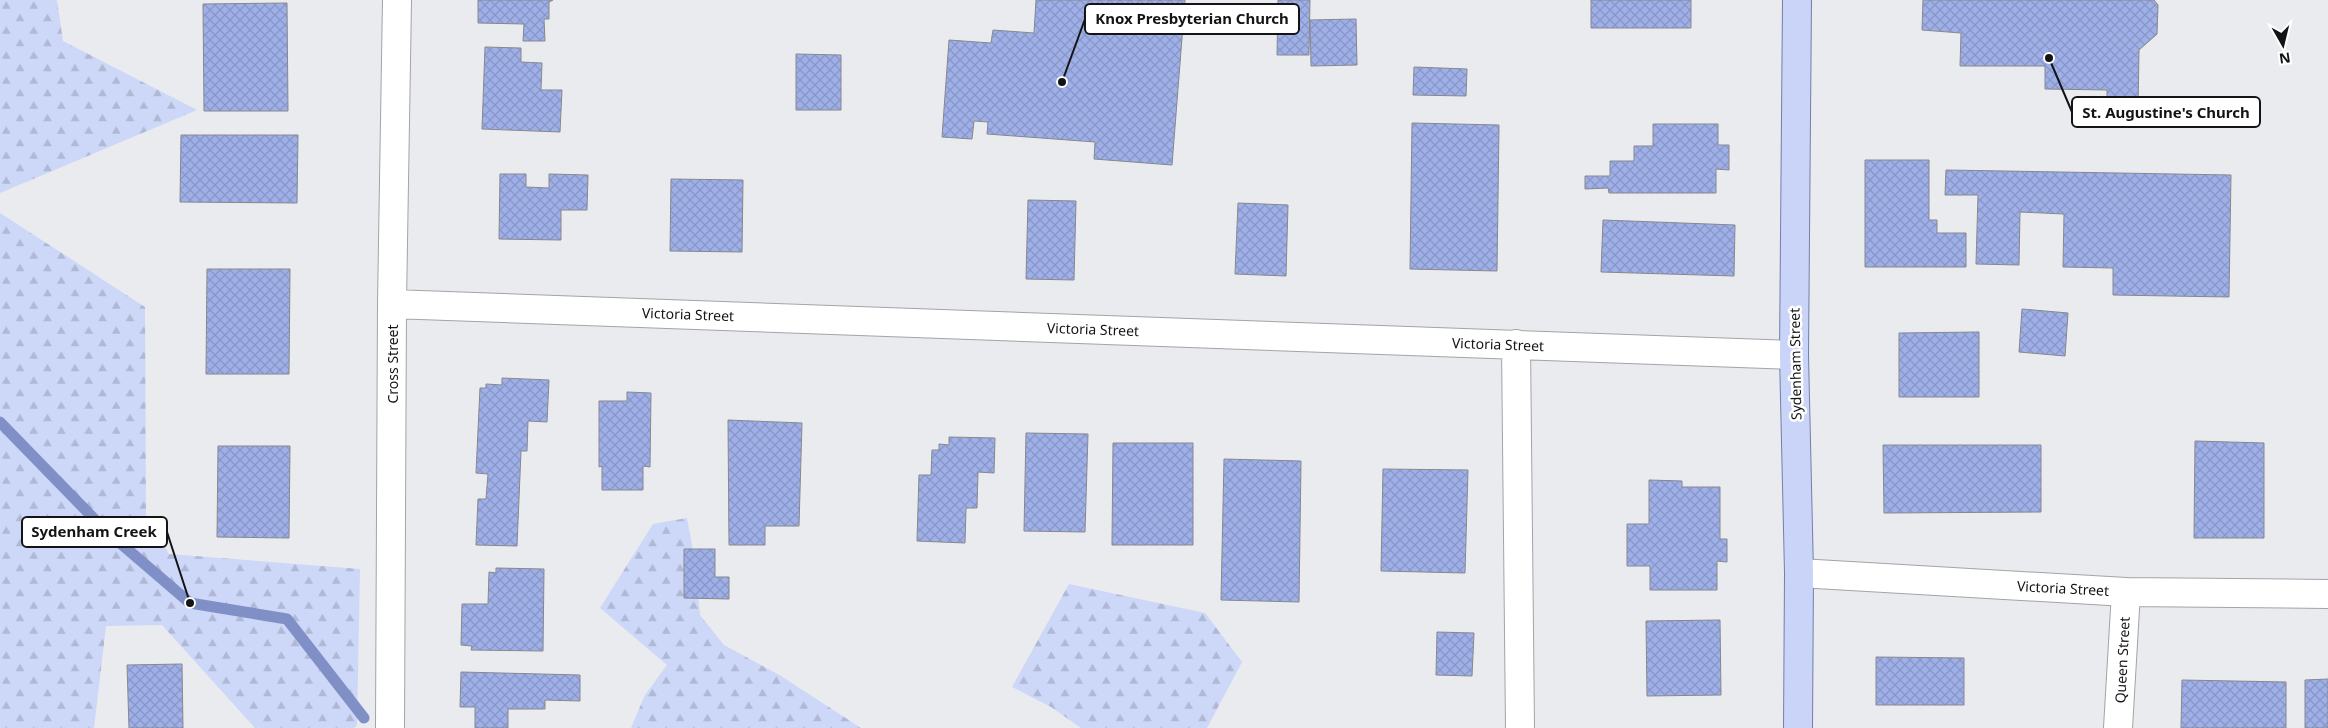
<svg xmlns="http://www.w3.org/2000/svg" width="2328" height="728" font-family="'Noto Sans',sans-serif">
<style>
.forest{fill:url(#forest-firs)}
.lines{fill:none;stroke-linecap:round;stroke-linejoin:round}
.stream{stroke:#8090c7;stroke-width:11}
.building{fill:url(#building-cross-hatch);stroke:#87888c}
.minor-casing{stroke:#a2a4a8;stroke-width:30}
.major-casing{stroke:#737fa7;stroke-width:30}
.minor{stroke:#fff;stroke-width:28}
.major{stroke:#cad4f9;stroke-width:28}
.labels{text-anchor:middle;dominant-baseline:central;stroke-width:5;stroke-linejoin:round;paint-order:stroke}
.street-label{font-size:14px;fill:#131415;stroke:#fff}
.leader{fill:none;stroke:#131415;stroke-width:2}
.callout-dot{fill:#131415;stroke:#fff;stroke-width:2}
.callout{fill:#fff;stroke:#131415;stroke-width:2}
.callout-label{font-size:15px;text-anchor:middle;font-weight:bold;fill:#131415}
</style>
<defs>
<pattern id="forest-firs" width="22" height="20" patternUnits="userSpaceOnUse" patternTransform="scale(1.25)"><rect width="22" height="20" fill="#cdd7f8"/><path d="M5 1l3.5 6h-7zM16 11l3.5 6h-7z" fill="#afb8d4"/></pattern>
<pattern id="building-cross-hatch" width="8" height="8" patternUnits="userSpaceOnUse" patternTransform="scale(1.25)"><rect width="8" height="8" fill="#9fb0e9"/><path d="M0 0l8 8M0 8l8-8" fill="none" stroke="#8896c7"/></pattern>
</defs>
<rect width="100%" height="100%" fill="#e9ebef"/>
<!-- forest -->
<path class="forest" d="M0,0h57l6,41 134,69 -197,83z
M0,213l145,94 1,208 23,39 191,15 -3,156 -3,3h-99l-93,-103 -56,1 -12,102h-94z
M687,518l7,38 6,59 24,30 57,31 80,52h-230l14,-33 22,-30 -67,-57 53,-84z
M1069,584l136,29 37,49 -35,66h-126l-30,-21 -39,-20z"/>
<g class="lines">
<!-- stream -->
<path class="stream" d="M0,422l105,108 85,73 97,16 77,99"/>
</g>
<!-- building -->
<path class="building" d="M478,0h75l-4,2v17h-5l1,22h-22l1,-17 -46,-1z
M1036,0h149l-13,165 -78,-6 1,-17 -108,-8 1,-12 -14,-1 -2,18 -30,-2 7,-97 42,3 2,-13 41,3z
M1278,0h32l-1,55h-32z
M1591,0h100v28h-100z
M1923,0h231l4,5 -1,29 -18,16 -1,60 -31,-1v-19l-62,-1v-23h-85l1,-33 -39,-3z
M287,3l1,108h-84l-1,-107z
M1356,19l1,46 -46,1 -1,-46z
M485,47l36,1v14l21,1 -1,27h21l-2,42 -78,-3z
M796,54l45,1v55h-45z
M1414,67l53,2 -1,27 -53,-1z
M1412,123l87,2 -2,146 -87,-2z
M1653,124h65v21h11v25l-13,-1v24h-107l-1,-5 -23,1v-13h25v-15h24v-15h19z
M181,135h117l-1,68 -117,-1z
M1865,160h64v60h8v13h29v34h-101z
M1946,170l285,5 -2,122 -116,-2v-27l-50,-1 1,-53 -44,-2 -1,53 -43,-1 2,-69h-33z
M500,174h26v13l23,1v-14l39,1 -1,35h-26v30l-62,-1z
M671,179l72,1 -1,72 -72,-1z
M1028,200l48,1 -2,79 -48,-1z
M1238,203l50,2 -2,71 -51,-2z
M1603,220l132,5 -1,51 -133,-4z
M207,269h83l-1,105h-83z
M2022,309l46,4 -3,43 -46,-4z
M1979,332v65h-80v-64z
M502,378l47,2 -2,42 -19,-1 -1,30h-6l-4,95 -41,-1 2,-46h8l2,-25 -12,-1 4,-85h6v-4l16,1z
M627,392l24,1 -1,74 -7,-1v24h-41v-24l-3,1v-66h28z
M728,420l74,3 -3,103h-34v19h-36z
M1026,433l62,1 -3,98 -61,-1z
M949,437l46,1 -1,35 -16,-1 -1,36h-11l-1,35 -48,-2 2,-66h12l1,-25h7v-6l10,1z
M2195,441l69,2v95h-70z
M1113,443h80v102h-81z
M1883,445h158v67l-157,1z
M218,446h72l-1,92 -72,-1z
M1224,459l77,2 -2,141 -78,-2z
M1383,469l85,1 -3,103 -84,-2z
M1649,480l33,1v6h38v52h7v23l-10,-1v29h-67v-24h-23v-42h22z
M684,549h31v28h14v22l-45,-1z
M496,568l48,1 -1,82 -72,-1 1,-4 -11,-1 1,-41h26l1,-32 7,1z
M1720,620l1,75 -74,1 -1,-75z
M1437,632l37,1 -2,43 -36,-1z
M1876,657l88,1v47h-88z
M182,664l1,64h-54l-2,-63z
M461,672l119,3v26l-35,-1v9h-37v19h-33v-21h-15z
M2328,679v49h-23v-48z
M2182,680l104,2v46h-105z"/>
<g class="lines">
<defs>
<path id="minor" d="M392,304l1402,51
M1516,344l4,384
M1799,573l327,19 202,2
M390,728l2,-424 5,-304
M2118,728l8,-136"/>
<path id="major" d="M1797,0l-3,355 5,218 -1,155"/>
</defs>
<!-- minor casing -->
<use href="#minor" class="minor-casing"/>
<!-- major casing -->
<use href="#major" class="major-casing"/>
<!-- minor -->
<use href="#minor" class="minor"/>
<!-- major -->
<use href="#major" class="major"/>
</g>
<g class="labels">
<!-- street labels -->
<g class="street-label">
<text transform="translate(688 314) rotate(2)">Victoria Street</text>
<text transform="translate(1093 329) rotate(2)">Victoria Street</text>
<text transform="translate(1498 344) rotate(2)">Victoria Street</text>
<text transform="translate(392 364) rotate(-90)">Cross Street</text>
<text transform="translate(1795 364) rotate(-91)">Sydenham Street</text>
<text transform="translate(2063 588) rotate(3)">Victoria Street</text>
<text transform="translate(2122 660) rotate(-87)">Queen Street</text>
</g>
</g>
<!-- callouts -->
<path class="leader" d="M1062 82L1085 19M2049 58L2072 112M190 603L167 532"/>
<g class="callout-dot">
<circle cx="1062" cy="82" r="5"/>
<circle cx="2049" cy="58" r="5"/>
<circle cx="190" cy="603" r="5"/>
</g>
<g class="callout">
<rect x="1085" y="4" width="214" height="30" rx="5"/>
<rect x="2072" y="97" width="188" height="30" rx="5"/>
<rect x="22" y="517" width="145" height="30" rx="5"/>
</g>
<g class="callout-label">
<text x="1192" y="24">Knox Presbyterian Church</text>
<text x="2166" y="118">St. Augustine's Church</text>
<text x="94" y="537">Sydenham Creek</text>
</g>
<!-- north arrow -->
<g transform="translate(2283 45) rotate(172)" stroke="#ffffff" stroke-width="4" paint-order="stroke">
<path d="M0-4L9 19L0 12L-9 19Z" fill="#131415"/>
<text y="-8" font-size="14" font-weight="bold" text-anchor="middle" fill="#131415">N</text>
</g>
</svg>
